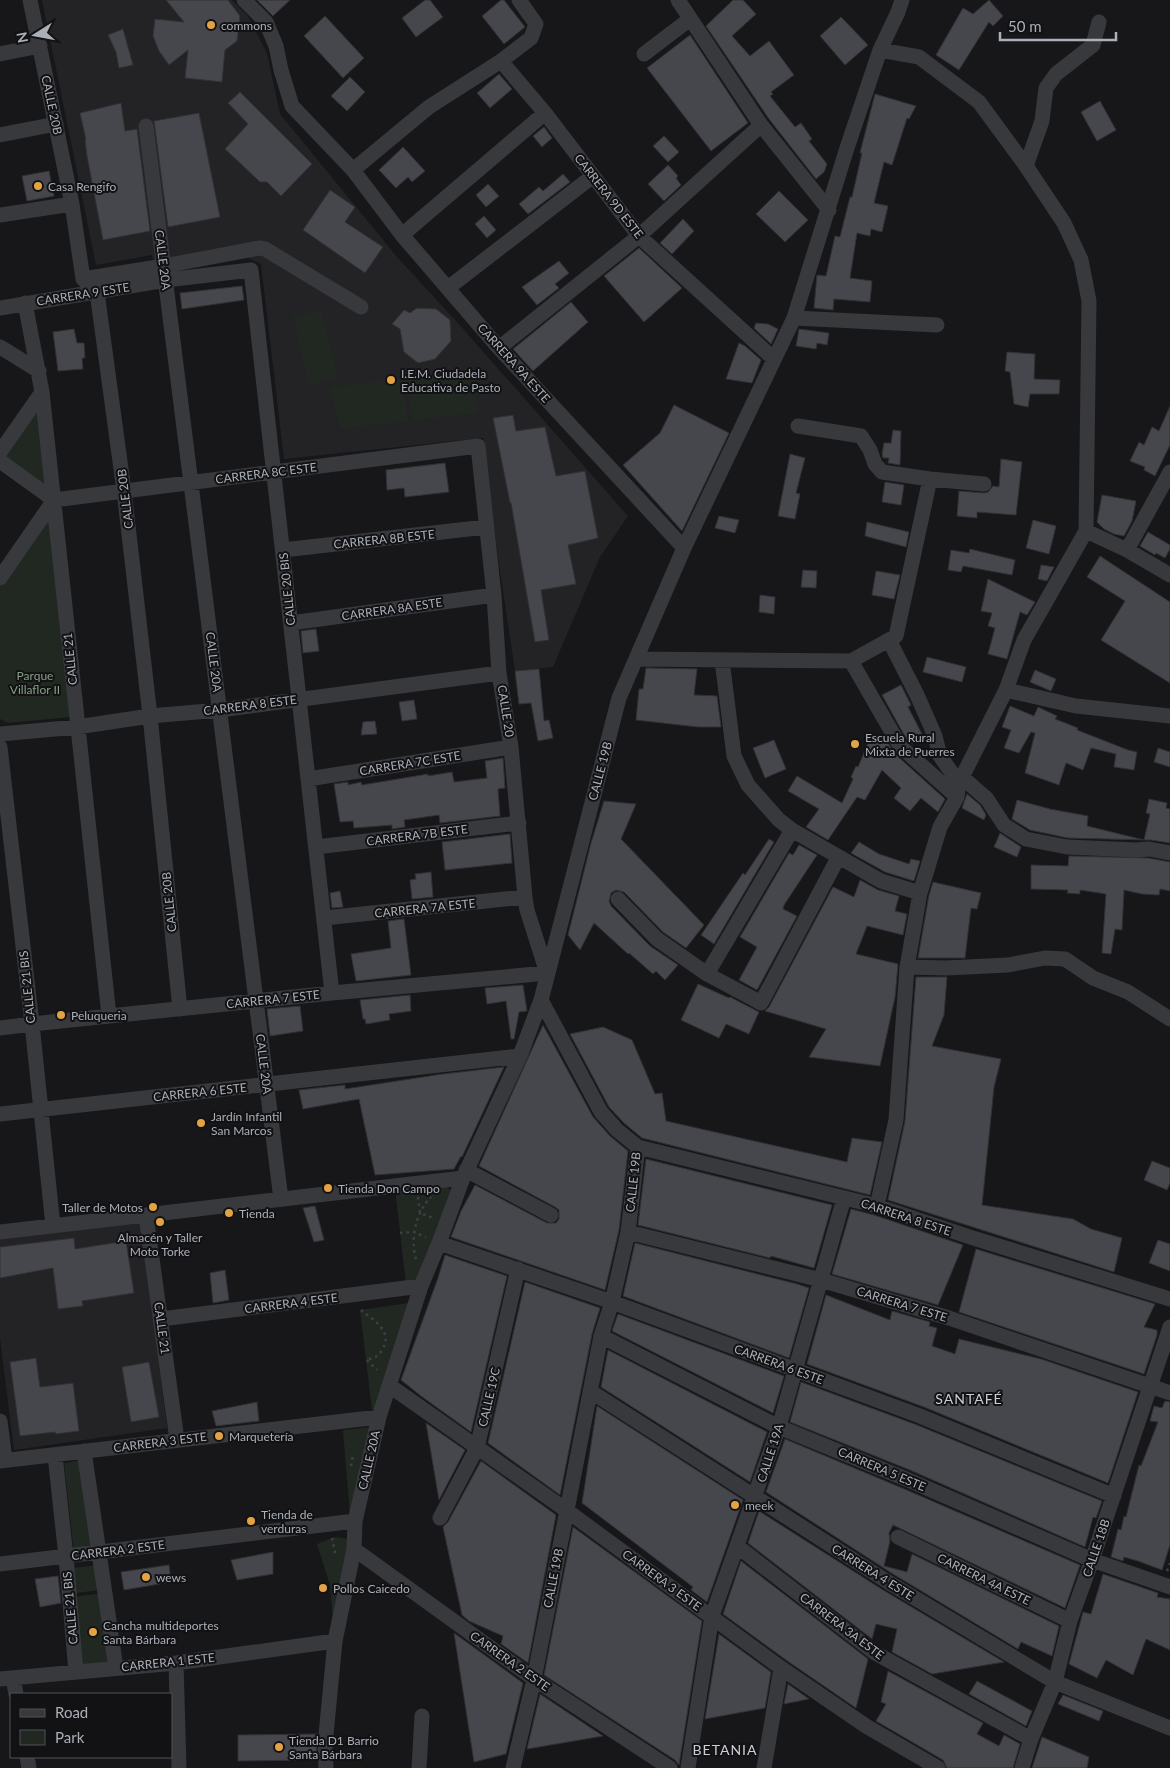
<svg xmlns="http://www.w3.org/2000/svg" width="1170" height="1768" font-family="Lato,sans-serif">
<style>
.built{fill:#232326}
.green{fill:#212822}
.building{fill:#46474c;stroke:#313135}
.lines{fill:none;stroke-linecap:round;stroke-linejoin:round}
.path{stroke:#3e4044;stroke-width:2.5;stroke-dasharray:2.5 4;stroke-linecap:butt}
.street{stroke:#38393d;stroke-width:15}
.poi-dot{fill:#e4a343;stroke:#121214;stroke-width:2}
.labels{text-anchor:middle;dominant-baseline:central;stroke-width:4;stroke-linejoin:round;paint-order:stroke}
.poi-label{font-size:12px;fill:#aaafb8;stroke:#121214;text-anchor:start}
.street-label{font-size:12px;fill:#aaafb8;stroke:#121214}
.park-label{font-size:12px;fill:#83a183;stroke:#121214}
.neighbourhood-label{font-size:14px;letter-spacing:1px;fill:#cbced4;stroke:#121214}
</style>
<rect width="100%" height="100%" fill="#171719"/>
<!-- built -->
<path class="built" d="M42,0h190l16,16 19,37 13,61 117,143 60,65 171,194 -28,41 -47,110 -38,4 -17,-114 -15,-119 -199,21 -23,-195 -17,-8 -89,11 -3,-12 -56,10z
M142,1221l25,207 -153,22 -14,-112v-99z"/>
<!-- green -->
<path class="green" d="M322,311l16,67 -29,7 -16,-69z
M472,372l6,41 -65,7 -7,-43z
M402,379l6,43 -68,6 -10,-41z
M41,398l8,91 -46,-32z
M51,509l20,208 -63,6 -8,-4v-132z
M445,1182l8,13 -34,87 -13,2 -11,-96z
M409,1303l-33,104 -4,3 -12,-100z
M372,1427l-22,88 -7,-85z
M83,1460l12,91 -21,2 -10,-90z
M335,1537l15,2 -17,82 -3,-36 -13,-41z
M98,1565l2,25 -24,3 -3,-25z
M104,1593l9,73 -32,4 -8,-73z"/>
<!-- building -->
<path class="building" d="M166,0h62l12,16 -3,25 -12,9 -3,32 -37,-4 3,-28 -19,15 -10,-14 -6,-15 2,-17 29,3z
M257,0h33l-17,16z
M425,0h5l13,17 -27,20 -14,-19z
M501,0h3l21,27 -21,17 -22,-28z
M733,0h10l13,14 -24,22 18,20 19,-15 25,34 -23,17 2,2 -3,2 25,31 6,-4 11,16 -3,2 18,23 -3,8 -8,7 -47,-60 -63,-93z
M989,0l14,16 -10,10 -4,-4 -30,48 -23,-15 27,-47 10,6z
M325,16l39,42 -21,20 -39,-42z
M841,17l27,28 -23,20 -25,-29z
M123,29l10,36 -14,3 -3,-16 -8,-17z
M690,35l58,88 -37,28 -64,-83z
M499,74l13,15 -22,19 -13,-15z
M350,77l15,15 -18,19 -16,-15z
M240,92l72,72 -31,32 -14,-14h-7l-35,-33 23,-25 -20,-21z
M875,94l41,12 -7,13 -2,-1 -15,47 -8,-3 -10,41 14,3 -6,26 -11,-3 -1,7 -13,-3 -7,45 22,3 -2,21 -36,-3 -1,11 -19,-2 3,-33 9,1 9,-40 5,1 10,-40h2l10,-44h-2z
M1100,101l16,29 -19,11 -16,-29z
M121,103l4,28 12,-2 13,102 -47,9 -16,-84 -2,-16h1l-6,-27z
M199,113l21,104 -52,10 -14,-106z
M544,127l8,11 -10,9 -9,-11z
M664,136l15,16 -11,10 -15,-16z
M403,147l22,24 -13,11 -4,-5 -12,11 -17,-18z
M668,165l10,11 -2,2 5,7 -17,16 -16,-17z
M49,171l5,25 -27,5 -5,-25z
M563,174l7,8 -42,32 -9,-10 20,-17 4,4z
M488,184l11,12 -13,11 -10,-12z
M330,190l25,17 -10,15 38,25 -18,26 -62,-43z
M779,191l29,29 -23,22 -29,-28z
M484,216l12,14 -9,8 -12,-14z
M683,219l11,12 -22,23 -12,-11z
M639,248l43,40 -38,34 -40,-46z
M559,261l10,12 -14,11 4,4 -22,17 -15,-18z
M242,286l2,14 -62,9 -2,-16z
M571,302l17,20 -55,49 -20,-22z
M417,308l19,1 14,11 1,21 -16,18 -17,4 -14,-11 -4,-23 -8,-5 12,-14 6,3z
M756,323l12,1 10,5 -7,15 -17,-16z
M74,329l3,14h7l1,15h-3l1,11 -25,2 -5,-39z
M799,329l30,4 -2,12 -10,-2 -1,6 -20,-3z
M739,343l6,3 16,14 -9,23 -26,-4z
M1007,352l28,2 -1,25 26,1 -1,14h-29l-2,13 -14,-3 -4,-32 -5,-1z
M674,405l55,28 -47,98 -59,-66 37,-32z
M1170,406v39l-15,31 -11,-6 1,-3 -15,-6 9,-19 5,3 8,-18 7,4z
M513,415l3,16 29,-4 11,49 29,-5 13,67 -30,7 8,39 -35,6 8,50 -14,2 -24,-139h-1l-17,-85z
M893,430l8,1 -1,34 -12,-2 1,-5h-6l-1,-4 2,-11h7z
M790,454l15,4 -9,35 4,1 -5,25 -17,-3z
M1001,459l21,3 -6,53 -39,-3v6l-20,-2 2,-25 25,2 4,-1 5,-6 6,1z
M445,463l4,29 -44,5 -1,-9 -17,2 -1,-20z
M885,482l19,3 -3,20 -19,-3z
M1102,495l34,6 -4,20 -8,15 -10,-2 -10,-5 -7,-7z
M719,516l20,4 -4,13 -20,-5z
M1033,520l23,6 -7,28 -23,-6z
M867,522l42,10 -3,15 -41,-11z
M1148,532l22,13v4l-5,9 -9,-5 -1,2 -15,-9z
M970,549l45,11 -3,15 -49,-9 -2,6 -13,-2 3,-20 18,3z
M1100,556l70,46v81l-69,-43 24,-39 -38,-24z
M1041,565l13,2 -7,14 -9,-2z
M803,570l14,1 -1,17 -15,-1z
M876,571l24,4 -6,24 -22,-4z
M988,579l47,23 -8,13 -7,-3 -13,47 -19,-5 7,-26 -7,-2 4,-13 -11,-2z
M760,595l15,2 -1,17 -15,-2z
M316,629l3,22 -16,2 -2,-22z
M927,657l39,10 -4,15 -39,-10z
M646,668l51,1 -3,26 23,1 4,31h-23l-62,-7 3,-31h4z
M539,669l5,52 5,-1 4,18 -15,3 -7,-38 -12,1 -4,-33z
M1035,670l21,9 -5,12 -21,-9z
M901,685l10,20 -3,2 16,31 -12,6 -5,-4 -25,-45z
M414,700l3,19 -15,2 -3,-19z
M1010,706l24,10 4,-9 19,9 -2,3 23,9 -1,2 51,20 9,2 -3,18 -20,-3 2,-13 -25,-6 -8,22 -17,-7 -7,22 -34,-12 10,-40 -4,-1 -12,21 -15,-5 7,-18 -9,-3z
M375,721l2,13 -16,1 2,-13z
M871,736l17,7 6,10 51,46 -7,13 -17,-14 -11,13 -16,-13 7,-10 -19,-18 -17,30 -8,-3 -29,43 -22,-13 13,-18 -31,-18 9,-15 45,27 11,-24 -2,-2 5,-11 2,1z
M774,740l12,29 -21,9 -12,-30z
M1158,748l12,4v15l-16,-5z
M503,758l2,30 -7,1 2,27 -60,7 -1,-8 -35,5 1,7 -13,2v-4l-38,3 -1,-7 -13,1 -6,-38 14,-2v3l13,-3 1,3 66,-11v2l24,-4 2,10 33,-4 -2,-17z
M967,794l13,11 6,10 -2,5 -22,-12z
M1149,799l18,4 -1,5 4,1v34l-19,-3 -83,-2 -38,-8 -18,-11 5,-19 33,9 38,7 -1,10 57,14 6,-26 -4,-1z
M604,801l32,3 -15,35 83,86 -18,23 -23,-16 -39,-40 -8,-2 -5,3 -2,8 2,5 39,40 28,19 -13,15 -9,-9 -3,3 -24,-21 -1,1 -34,-31 -14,27 -12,-15 23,-92z
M1000,833l21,14 -4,10 -23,-10z
M510,834l2,29 -67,7 -3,-28z
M769,839l5,3 -60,102 -13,-9 42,-62 2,2z
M859,842l20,12 30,10 2,-5 9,2 -6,20 -29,-9 -34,-19z
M799,845l18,10 -33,50 -1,4 14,7 -40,74 -18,-10 18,-33 -17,-10 49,-84 4,2z
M1069,856l79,2 22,4v29l-10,-2 -1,6 -17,-1 -18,-4 -2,40 -7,-1 -4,25 -9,-1 4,-59 -26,-4v4l-13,-1 1,-3 -37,-1v-24l37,1z
M431,872l2,25 -21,2 -2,-19 6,-1 -1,-5z
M860,880l18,10 21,6 -4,15 12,3 -4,21 -36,-9 -11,28 42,10 -3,33 -15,69 -71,-9 17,-28 -61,-18 4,-4 64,-120 21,10z
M933,882l48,11 -4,16 -6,-1 -6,50h-47l11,-63z
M340,891l3,16 -11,1 -2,-15z
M404,919l7,56 -55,6 -5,-27 40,-6 -3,-27z
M916,977h31l-3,38 -12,31 69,13 -7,28 -12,118 91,14 18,10 31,9 -8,34 -226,-72 17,-79z
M698,984l31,14 1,-1 29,15 -10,22 -23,-10 -7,14 -38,-18z
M523,985l4,26 -8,1 -5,27h-3l-5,-38 -19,3 -2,-16z
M410,995l1,16 -22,3 1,6 -24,4 -1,-5h-2l-3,-19z
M300,1006l3,25 -33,5 -3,-27z
M543,1025l50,92 17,19 18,15 -9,79 -14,60 -154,-53 10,-26 14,-26 72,38h9l3,-4v-9l-4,-3 -76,-41z
M603,1027l29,13 23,54 7,-1 4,28 181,41 5,-24 30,4 -12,53 -228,-57 -18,-15 -15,-16 -39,-73z
M504,1067l-42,90 -1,-1 -7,13 -79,6 -16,-76 -56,10 -4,-19 46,-5v4l98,-15z
M646,1159l186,46 -18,63 -43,-12 -1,2 -132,-33z
M1152,1161l18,7v15l-3,7 -23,-10z
M315,1206l9,34 -10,2 -11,-34z
M851,1209l23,6 89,30 -25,60 -106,-31z
M74,1238l1,11 51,-8 8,52 -52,8 1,5 -25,3 -5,-41 -53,10v-31z
M1158,1240l12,4v27l-21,-8z
M635,1243l162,41 12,4 -20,70 -166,-62z
M976,1249l179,55 -11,23 13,3v5l-13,39 -185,-62z
M445,1255l62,21 -36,156 -50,-36 -20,-16 37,-102z
M225,1270l4,30 -16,3 -3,-30z
M525,1282l75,26 -8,26 -32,161 -72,-52z
M826,1295l64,25 2,-9 38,11 -1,4 8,2 -5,18 23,8 4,-15 82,20 97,33 -30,91 -184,-76 -117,-43z
M618,1314l166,62 -11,37 -161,-82z
M608,1350l159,82 -17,50 -149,-95z
M36,1358l4,29 33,-4 6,48 -23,3 -1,-2 -35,4 -10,-74z
M149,1362l10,55 -28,5 -9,-55z
M801,1382l116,43 185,76 -6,17 -3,-1 -8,30 -175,-77 -120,-48z
M1165,1401l5,1v143l-8,25 -24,-9 -14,-4 -1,4 -12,-4 7,-28 3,1 3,-14 2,1 13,-52 2,1 17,-44 -8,-1 4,-15 8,2z
M257,1402l2,19 -43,5 -4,-15z
M597,1406l146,94 -36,102 -16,-12 2,-3 -111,-84z
M426,1423l39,27 -26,50z
M785,1439l117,49 178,77 -15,43 -172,-83 -4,8 1,8 -6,25 23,6 5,-18 147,72 -7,30 -31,-14 -3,7 -125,-75 -127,-82z
M481,1461l75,54 -28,148 -27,-19 2,-8 -34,-15 -7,-6 -19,-88 5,-5z
M759,1511l124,79 121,72 -72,12 -40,-22 5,-23 -21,-5 -4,15 -124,-96z
M573,1527l129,94 -23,144 -4,-5 -131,-85z
M273,1552v22l-36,6 -6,-20z
M741,1561l127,98 -12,49 -70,-48 -63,-46z
M169,1565l2,17 -47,8 -3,-18z
M1103,1574l55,19 -1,4 13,2v51l-24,-11 -13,36 -27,-15 -9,18 -28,-14 14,-52 8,2z
M58,1576l3,27 -21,4 -5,-28z
M454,1633l69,50 -17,71 -32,8z
M719,1634l52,38 -6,36 -60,11z
M888,1671l95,52 -6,11 22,12 5,-11 16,9 -7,24h-66l-4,-8 -67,-39 10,-17 -5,-2z
M977,1681l55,30 -6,15 -57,-32z
M788,1684l21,15 -25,5z
M540,1694l63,42 -76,13z
M1063,1695l40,16 -4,10 -41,-17z
M317,1734l-1,26 -78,1v-26z
M1042,1737l47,20 -2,11h-55z"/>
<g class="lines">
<!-- path -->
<path class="path" d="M418,1197l2,16 13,5
M400,1233l14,-1 12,5
M416,1259c-6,-21 0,-47 15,-62
M361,1310c12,10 33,21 21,40 -4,7 -9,9 -16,9
M367,1360l10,10
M351,1466l2,-11
M332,1538l4,19
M1167,1571l3,-8"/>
<!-- street -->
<path class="street" d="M30,0l42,204 11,75 14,13 27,199 26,225 30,293
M244,0l22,22 10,24 5,24 11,36 61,64 49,65 97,113 185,200
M678,0l83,125 68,85
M0,54l40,-8
M644,54l46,-35
M501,61l44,52 94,123 135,123
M146,126l135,1073
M0,135l56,-11
M1026,166l16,-45 4,-33 10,-14 37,-29 6,-23
M353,170l76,-63 72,-46 30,-23 5,-14 -17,-24
M0,215l72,-11
M402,235l143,-122
M83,279l81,-13 95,-18 6,1 96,58
M448,288l145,-112
M25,303l17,89 67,624
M0,308l166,-28 85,-10 81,723
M794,318l143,7
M0,347l39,24
M499,348l140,-112 122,-111
M798,426l63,10 9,14 5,14 7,8 48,7 54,5
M0,452l42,-60
M0,461l54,39
M1086,531l41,19 43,25
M283,550l203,-23
M1127,550l43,-78
M0,578l54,-78
M291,623l203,-28
M889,640l28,55 18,41 5,20 19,27
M636,659l215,2 45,-25 34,-157
M722,660l12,96 14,29 31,35 13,10 89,51 39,12
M851,661l49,85 57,51
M1006,690l70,16 94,10
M0,734l77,-7 73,-11 70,-6 279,-37
M0,747l32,277 21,202
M963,778l24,21 17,26 22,14 41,8 69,3 13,-1 21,4
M308,779l203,-32
M316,847l203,-24
M618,899l39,40 50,35 54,29 77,-145
M324,918l201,-21
M907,967l39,1 62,-3 37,-7 20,1 28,19 35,14 42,27
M707,974l85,-144
M541,1000l60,112 16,18 21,17 239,59 96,32 197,61
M0,1028l32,-4 300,-31 215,-20 -20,-63 -2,-13 -14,-150 -12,-74 -5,-78 -16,-149 -424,54
M0,1114l520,-58
M466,1170l85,45
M877,1206l19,-86 11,-153 13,-74 20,-66 17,-30 2,-14 47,-93 18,-50 62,-109 3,-230 -8,-41 -17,-37 -38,-57 -47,-64 -60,-45 -39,-7
M146,1215l31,225
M0,1232l463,-54
M628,1232l193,48 128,38 221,75
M439,1243l173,59 308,114 194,80
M161,1319l260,-33
M601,1336l178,91 127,52 186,81 78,27
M390,1386l176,124 215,158 85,58 72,42
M590,1391l298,191 167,100 115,46
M0,1421l5,39
M84,1451l32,217
M55,1455l11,102 10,115
M0,1461l379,-44
M440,1518l37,-70 41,-179
M898,1537l172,84
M737,1546l138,107 156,86
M354,1549l180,130 136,89
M0,1564l355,-43
M176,1663l3,105
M13,1678l3,16
M0,1679l176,-16 159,-22
M27,1757l2,11
M326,1768l-1,-23 10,-104 19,-92 1,-28 24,-104 42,-131 18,-43 24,-65 57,-122 21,-56 78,-302 65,-150 110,-230 53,-170 33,-98 18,-38 4,-12
M419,1768l3,-52
M513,1768l21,-89 67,-343 11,-34 16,-70 10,-85
M688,1768l24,-152 67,-189 65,-229
M764,1768l17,-100
M1022,1768l9,-29 24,-57 15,-61 22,-61 78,-233"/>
</g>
<!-- markers -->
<g class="poi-dot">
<circle cx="211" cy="25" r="5"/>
<circle cx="38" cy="186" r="5"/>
<circle cx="391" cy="380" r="5"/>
<circle cx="855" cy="744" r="5"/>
<circle cx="61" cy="1015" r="5"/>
<circle cx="201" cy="1123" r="5"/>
<circle cx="328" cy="1188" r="5"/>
<circle cx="153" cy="1207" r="5"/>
<circle cx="229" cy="1213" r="5"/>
<circle cx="160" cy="1222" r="5"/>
<circle cx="219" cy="1436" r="5"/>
<circle cx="735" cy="1505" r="5"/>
<circle cx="251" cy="1521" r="5"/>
<circle cx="146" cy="1577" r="5"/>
<circle cx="323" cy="1588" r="5"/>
<circle cx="93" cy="1632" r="5"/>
<circle cx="279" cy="1747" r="5"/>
</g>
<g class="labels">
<!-- poi labels -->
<g class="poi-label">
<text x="221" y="25">commons</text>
<text x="48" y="186">Casa Rengifo</text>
<text x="401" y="373">I.E.M. Ciudadela<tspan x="401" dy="14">Educativa de Pasto</tspan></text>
<text x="865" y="737">Escuela Rural<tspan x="865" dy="14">Mixta de Puerres</tspan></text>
<text x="71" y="1015">Peluqueria</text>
<text x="211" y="1116">Jardín Infantil<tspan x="211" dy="14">San Marcos</tspan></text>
<text x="338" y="1188">Tienda Don Campo</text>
<text x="143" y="1207" text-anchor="end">Taller de Motos</text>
<text x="239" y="1213">Tienda</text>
<text x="160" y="1237" text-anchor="middle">Almacén y Taller<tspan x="160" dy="14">Moto Torke</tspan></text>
<text x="229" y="1436">Marquetería</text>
<text x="745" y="1505">meek</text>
<text x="261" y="1514">Tienda de<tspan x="261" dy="14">verduras</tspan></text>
<text x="156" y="1577">wews</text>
<text x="333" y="1588">Pollos Caicedo</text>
<text x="103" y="1625">Cancha multideportes<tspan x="103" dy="14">Santa Bárbara</tspan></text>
<text x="289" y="1740">Tienda D1 Barrio<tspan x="289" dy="14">Santa Bárbara</tspan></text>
</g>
<!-- street labels -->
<g class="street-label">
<text transform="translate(52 105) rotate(78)">CALLE 20B</text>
<text transform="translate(609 196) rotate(52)">CARRERA 9D ESTE</text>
<text transform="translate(163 260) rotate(83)">CALLE 20A</text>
<text transform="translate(83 294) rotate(-9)">CARRERA 9 ESTE</text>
<text transform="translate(514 363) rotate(48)">CARRERA 9A ESTE</text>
<text transform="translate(266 473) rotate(-7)">CARRERA 8C ESTE</text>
<text transform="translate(125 499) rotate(-97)">CALLE 20B</text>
<text transform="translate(384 539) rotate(-6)">CARRERA 8B ESTE</text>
<text transform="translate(287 589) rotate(-96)">CALLE 20 BIS</text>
<text transform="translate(392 609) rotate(-8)">CARRERA 8A ESTE</text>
<text transform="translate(70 659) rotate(-96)">CALLE 21</text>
<text transform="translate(214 662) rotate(83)">CALLE 20A</text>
<text transform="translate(250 705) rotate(-7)">CARRERA 8 ESTE</text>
<text transform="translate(506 711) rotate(81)">CALLE 20</text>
<text transform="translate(410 763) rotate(-9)">CARRERA 7C ESTE</text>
<text transform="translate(600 771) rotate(-75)">CALLE 19B</text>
<text transform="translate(417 835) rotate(-7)">CARRERA 7B ESTE</text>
<text transform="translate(169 902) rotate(-96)">CALLE 20B</text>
<text transform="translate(425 908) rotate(-6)">CARRERA 7A ESTE</text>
<text transform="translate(27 987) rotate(-96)">CALLE 21 BIS</text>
<text transform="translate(273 999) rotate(-6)">CARRERA 7 ESTE</text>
<text transform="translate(264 1064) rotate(83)">CALLE 20A</text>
<text transform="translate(200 1092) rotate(-6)">CARRERA 6 ESTE</text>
<text transform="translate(633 1182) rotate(-84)">CALLE 19B</text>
<text transform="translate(906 1217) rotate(18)">CARRERA 8 ESTE</text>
<text transform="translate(291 1303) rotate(-7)">CARRERA 4 ESTE</text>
<text transform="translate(902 1304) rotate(17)">CARRERA 7 ESTE</text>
<text transform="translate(162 1328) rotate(82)">CALLE 21</text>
<text transform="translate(779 1364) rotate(20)">CARRERA 6 ESTE</text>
<text transform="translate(489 1397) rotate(-77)">CALLE 19C</text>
<text transform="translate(160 1442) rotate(-7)">CARRERA 3 ESTE</text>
<text transform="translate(770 1453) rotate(-72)">CALLE 19A</text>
<text transform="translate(369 1460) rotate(-77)">CALLE 20A</text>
<text transform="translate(882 1469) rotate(23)">CARRERA 5 ESTE</text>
<text transform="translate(1096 1548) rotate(-71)">CALLE 18B</text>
<text transform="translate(118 1550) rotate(-7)">CARRERA 2 ESTE</text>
<text transform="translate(873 1572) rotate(32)">CARRERA 4 ESTE</text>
<text transform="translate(553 1578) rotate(-79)">CALLE 19B</text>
<text transform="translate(984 1579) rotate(26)">CARRERA 4A ESTE</text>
<text transform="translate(662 1580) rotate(36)">CARRERA 3 ESTE</text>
<text transform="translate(70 1608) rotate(-95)">CALLE 21 BIS</text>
<text transform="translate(842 1626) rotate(37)">CARRERA 3A ESTE</text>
<text transform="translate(510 1661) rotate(35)">CARRERA 2 ESTE</text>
<text transform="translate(168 1662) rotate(-6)">CARRERA 1 ESTE</text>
</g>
<!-- park labels -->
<g class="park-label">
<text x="35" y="675">Parque<tspan x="35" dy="14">Villaflor II</tspan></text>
</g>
<!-- neighbourhood labels -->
<g class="neighbourhood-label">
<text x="969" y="1398">SANTAFÉ</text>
<text x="725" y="1749">BETANIA</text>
</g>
</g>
<!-- legend -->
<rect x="10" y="1693" width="162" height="65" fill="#121214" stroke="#4f5156"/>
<rect x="20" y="1709" width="25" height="8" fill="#38393d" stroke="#4f5156"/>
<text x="55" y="1718" font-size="15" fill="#aaafb8">Road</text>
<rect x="20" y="1730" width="25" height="15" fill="#212822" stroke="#4f5156"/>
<text x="55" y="1743" font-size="15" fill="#aaafb8">Park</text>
<!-- north arrow -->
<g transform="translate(35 35) rotate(259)" stroke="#121214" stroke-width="4" paint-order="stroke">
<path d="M0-4L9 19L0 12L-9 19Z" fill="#aaafb8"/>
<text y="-8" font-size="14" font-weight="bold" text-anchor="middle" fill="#aaafb8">N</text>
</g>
<!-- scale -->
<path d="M1000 32v8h116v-8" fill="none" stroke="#aaafb8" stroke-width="2.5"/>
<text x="1008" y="32" font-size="15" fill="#aaafb8" stroke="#121214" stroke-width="4" paint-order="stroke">50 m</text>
</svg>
